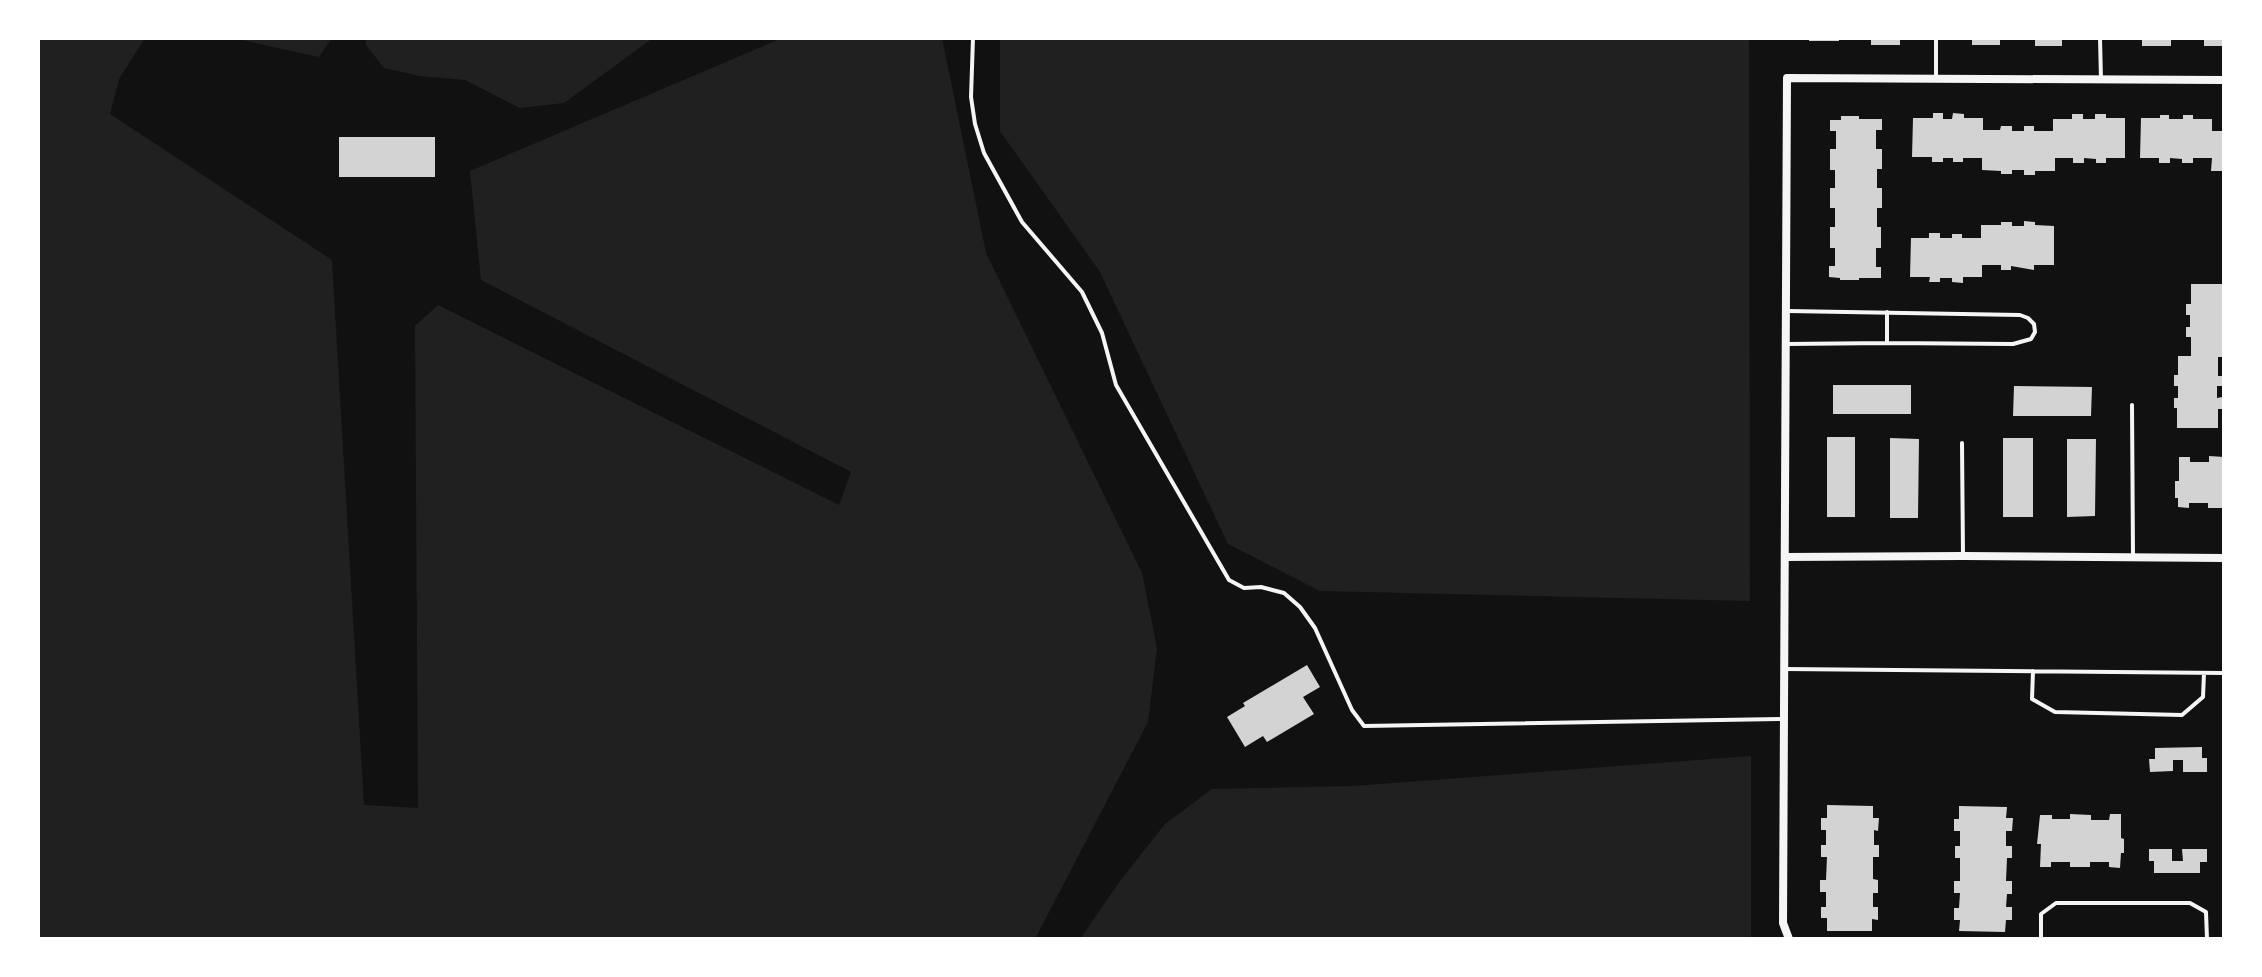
<svg xmlns="http://www.w3.org/2000/svg" width="2262" height="977" font-family="Montserrat,sans-serif">
<style>
.green{fill:#202020}
.building{fill:#d3d3d3}
.lines{fill:none;stroke-linecap:round;stroke-linejoin:round}
.service{stroke:#f5f5f5;stroke-width:4}
.minor{stroke:#f5f5f5;stroke-width:8}
</style>
<rect width="100%" height="100%" fill="#111"/>
<!-- green -->
<path class="green" d="M38,38h107l-26,41 -9,35 222,146 32,545 54,3 -3,-482 23,-21 401,200 12,-33 -370,-192 -11,-109 312,-133h160l44,215 156,320 15,75 -9,74 -113,217h-997z
M233,38h99l-13,19z
M366,38h287l-89,65 -44,5 -55,-28 -45,-4 -36,-8 -18,-23z
M1000,38h749l1,563 -430,-10 -92,-47 -128,-272 -100,-141z
M1751,756v183h-671l40,-58 45,-57 47,-35 141,-3z"/>
<!-- building -->
<path class="building" d="M1809,38h30v3h-30z
M1871,38h29v7h-29z
M1972,38h28v7h-28z
M2035,38h27v8h-27z
M2142,38h29v8h-29z
M2204,38h20v8h-20z
M1933,113h10v6h9l1,-6 11,1v4h19v12h17l1,-4h11v5h12v-5h10v5h19v-12h19v-5h11v5h12v-5h11v4h19v40h-19v5h-10v-4l-12,-1v5h-11v-5h-18v13h-20v4h-11v-5h-12v4h-11v-3l-19,-1v-12h-19v4h-10v-4h-10v4h-11v-5h-20l1,-39h20z
M2160,115h9v4h14v-4h10v4h19v12h12v40h-13l1,-13h-19v5h-11v-4l-12,-1v5h-11v-5h-19l1,-40h19z
M1841,116h18v3h23v11h-6v19h6v20h-5v19h5v20h-5v19h4v21h-5v19h5v11h-22v2h-19v-2l-11,-1v-11h6v-18h-5v-21h5v-19h-5v-20h5v-18h-5v-21h6v-18h-6v-11h11z
M339,137h96v40h-96z
M2024,221l11,1v3l19,1v39h-20v5l-23,-4v4h-10v-5h-19v12h-19v6l-11,-1v-4h-12v4h-11l1,-5h-20l1,-39h18v-5h11v5h12v-4h10v4h19v-13h20v-3h11v4h12z
M2191,284h33v73h-6v19h4v10h-5v12l5,-1v12h-4v19h-41v-20h-3v-10h4v-12h-4v-11h4v-19h13v-19h-5v-10h4v-12h-4v-11h5z
M1833,385h78v29h-78z
M2014,386l78,1 -1,29h-78z
M1827,437h28v80h-28z
M1890,438l29,1 -1,79h-28z
M2003,438h30v79h-30z
M2067,439h29l-1,77 -28,1z
M2209,456l15,1v51h-16v-5h-19v5l-11,-1v-9h-3v-17h4v-24h11v5h19z
M1307,665l13,22 -17,10 11,17 -47,28 -4,-6 -18,11 -18,-30 18,-11 -2,-3z
M2202,747v11h5v14h-24v-12h-10v11l-23,1 -1,-13h6v-11z
M1827,805l46,1v12h6l-1,13 -4,-1v15h5v12h-6v22l5,1v13h-5v14h5v13l-6,-1v12h-45v-13h-6v-11h5v-15h-6v-12h6l1,-23h-6v-12h5v-15h-5v-12h6z
M1959,806l48,1 -1,11h7l-1,13h-6v15h6v12h-5l-1,23h6v13h-5l-1,13h6v13h-6l-1,12 -46,-1 1,-11h-6v-12h5l1,-15h-6v-12h6v-23h-5v-12h5v-15h-6v-12h5z
M2070,814l21,1v5h18l1,-6h11v24l3,1v14h-3l-1,15 -11,-1v-5h-19v5h-20v-5h-19v5h-11l1,-23h-4l3,-29h12v4h18z
M2149,849h23v12h11l-1,-12h25v13h-7v11h-46v-12h-5z"/>
<g class="lines">
<!-- service -->
<path class="service" d="M973,38l-2,59 4,27 9,29 38,69 60,70 20,41 14,52 113,195 15,8 17,-1 23,6 16,14 15,21 37,82 12,16 418,-7
M1936,38v41
M2100,38l1,42
M1788,311l232,4 8,3 6,6 1,8 -4,7 -18,5 -126,-1v-31
M1786,344l101,-1
M2132,405l1,151
M1962,443l1,113
M1784,669l440,4
M2033,671l-1,28 23,13 127,3 21,-18 1,-24
M2041,939v-25l15,-11h134l16,9 1,27"/>
<!-- minor -->
<path class="minor" d="M1785,557l178,-1 261,2
M1789,939l-6,-16 4,-845 437,2"/>
</g>
<!-- border -->
<rect width="2262" height="977" fill="none" stroke="#ffffff" stroke-width="80"/>
</svg>
